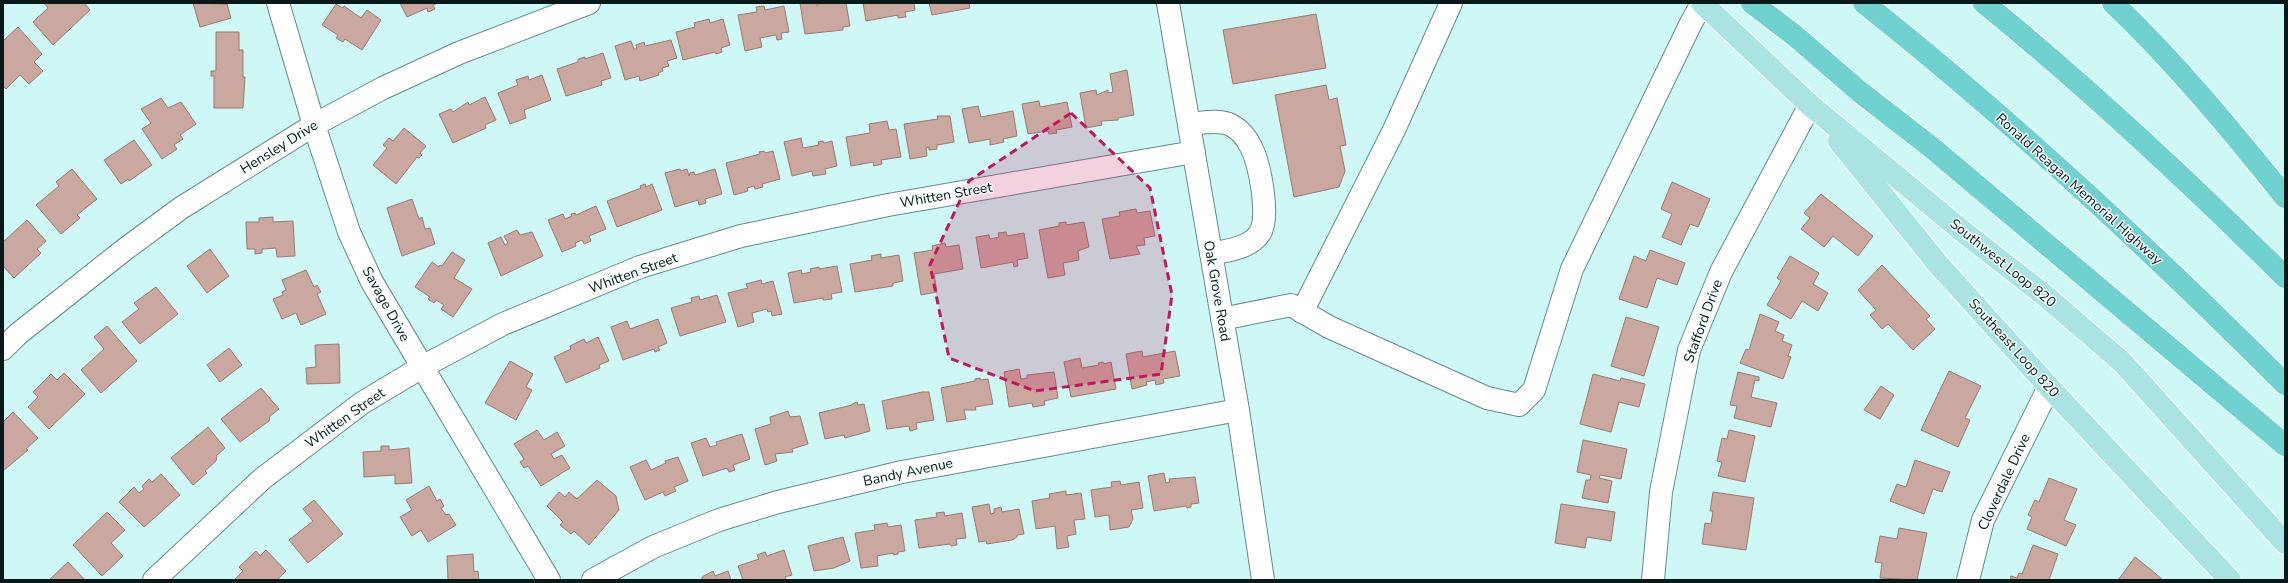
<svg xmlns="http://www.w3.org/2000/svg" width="2288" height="583" font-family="'Nunito Sans',sans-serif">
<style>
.building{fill:#cba89f;stroke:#9a7971}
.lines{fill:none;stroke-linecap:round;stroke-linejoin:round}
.minor-casing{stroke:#648b8a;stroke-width:24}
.major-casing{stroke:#fff;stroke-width:24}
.highway-casing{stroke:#fff;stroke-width:24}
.minor{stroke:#fff;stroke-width:22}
.major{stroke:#a9e4e2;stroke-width:22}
.highway{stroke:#70d2cf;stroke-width:22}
.marked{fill:#c2185b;fill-opacity:0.2;stroke:#c2185b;stroke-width:3;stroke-dasharray:8 5;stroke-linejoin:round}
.labels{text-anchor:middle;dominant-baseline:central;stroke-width:3;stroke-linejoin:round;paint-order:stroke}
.street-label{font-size:14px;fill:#091919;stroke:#f5fdfd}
</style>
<rect width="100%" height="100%" fill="#cef8f6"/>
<!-- building -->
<path class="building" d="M44,3h40l6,7 -37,35 -20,-23 15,-14z
M193,3l34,1 4,14 -31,9z
M400,3h38l-5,2 2,4 -7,3 -1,-4 -20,9z
M800,3h17v3l4,-3h25l4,23 -7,1v3l-38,4z
M863,3h51l1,7 -10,2 1,5 -8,1v-3l-32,6z
M929,3h40l1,5 -38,7z
M336,4l7,4 1,-2 17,12 6,-8 14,10 -19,30 -17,-11 -2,3 -7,-4 2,-3 -16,-10z
M764,6l1,4 19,-4 5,26 -8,1 1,6 -5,1 -1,-5 -16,3 2,9 -17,4 -7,-36 19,-3 -1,-5z
M1316,14l10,54 -93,16 -10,-54z
M709,19l1,4 13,-4 7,26 -9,3 1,4 -6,2 -1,-2 -32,8 -7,-28 19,-5 -1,-4z
M18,27l24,27 -8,8 9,9 -14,13 -9,-9 -14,14 -3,-3v-45z
M216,32h23v18h4v27h2l-2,31h-29v-32h-3v-5h5z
M671,40l6,18 -10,3 2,5 -7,2 1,3 -5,2 1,2 -19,6 -1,-5 -14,4 -10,-34 16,-5 3,8h3l-1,-4 8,-3 1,4z
M603,53l8,25 -10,3 1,4 -36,11 -9,-27 21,-7v-3l7,-2v2z
M1127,70l7,45 -16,3v2l-17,1 1,4 -16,3 -6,-35 16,-3 1,5 11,-5v3l5,-1 -3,-18z
M542,75l9,25 -27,10 2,8 -16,6 -12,-31 20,-8 -2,-5 12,-4 1,4z
M1326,85l3,15 8,-2 9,47 -6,1 5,25 -6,16 -45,10 -19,-102z
M485,97l11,23 -11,5 1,3 -33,15 -14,-29 12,-5 2,3 15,-10 1,3z
M161,98l7,10 13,-6 15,22 -16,11 3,4 -9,6 3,4 -15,10 -20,-30 9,-6 -10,-14z
M1039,101l1,6 27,-5 5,25 -16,3 1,3 -8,1 -1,-3 -20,3 -6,-30z
M978,106l3,11 32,-6 4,25 -14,3 1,3 -14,3v-6l-21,4 -7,-34z
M937,116h13l4,26 -17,3v4l-8,1v-3l-3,1 1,8 -17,3 -6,-35 34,-5z
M887,121l2,9 7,-1 5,28 -20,3 1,4 -8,2 -1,-4 -22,4 -5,-29 24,-4 -1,-9z
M404,128l22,18 -6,7 2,2 -3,3 -2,-1 -21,27 -23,-19 14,-17 -4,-3 6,-7 4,3z
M801,138l2,10 16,-3 -1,-3 5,-1 1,2 8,-2 5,25 -12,3 1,5 -13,2 -1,-5 -20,5 -8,-34z
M134,140l18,25 -23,16 -1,-2 -7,5 -17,-24z
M764,151l1,2 8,-2 7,28 -18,5 1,3 -8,2 -1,-3 -7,2 1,3 -14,4 -8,-32 34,-9 -1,-2z
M72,169l25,30 -20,16 3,3 -19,16 -25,-29 23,-19 -3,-4z
M680,169l1,2 6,-2 2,7 1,-3 4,-1 1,3 20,-6 7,25 -17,5 1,4 -7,2 -1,-5 -23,7 -10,-34z
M1672,182l38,17 -12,28 -8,-3 -9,21 -19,-8 10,-23 -11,-5z
M645,184l1,3 6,-3 10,26 -45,17 -10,-26 34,-13 -1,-2z
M1821,194l52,42 -15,20 -25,-20 -9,11 -23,-18 9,-11 -6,-5z
M412,199l7,20 3,-2 3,12 5,-1 5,16 -33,12 -15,-48z
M596,206l10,23 -17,7 2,5 -7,3 -2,-4 -7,3 1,3 -14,6 -14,-32 15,-6 2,5 7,-3 -1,-2 4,-1 1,2z
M1136,209l1,4 13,-2 5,25 -11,2 1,7 -9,1 4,8 -30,5 -8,-40 18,-3 -1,-4z
M273,217v5l20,-1 2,35 -18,1 -1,-9 -14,1v4l-7,1v-5h-8l-1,-27h13v-4z
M27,220l19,21 -9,8 4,4 -27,25 -11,-12v-24z
M1066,222v3l18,-3 5,25 -11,4 1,9 -16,3 2,12 -17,3 -9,-48 20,-4v-3z
M517,230l3,5 12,-3 11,24 -42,20 -13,-33 13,-6 4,8 3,-2 -4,-7z
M1006,232l1,4 17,-3 4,25 -11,2 1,6 -4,1 -1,-5 -32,6 -5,-31 13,-2 1,4 9,-2 -1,-4z
M945,243l1,4 13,-2 4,24 -29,5 3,18 -16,3 -7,-42 19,-3 -1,-4z
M210,249l19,27 -22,17 -20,-27z
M1650,250l35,13 -8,22 -20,-7 -10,30 -28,-9 15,-43 12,5z
M452,252l13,8 -11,18 18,11 -19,28 -12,-8 3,-4 -8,-5 -2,3 -6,-4 2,-2 -15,-10 17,-25 7,5 1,-2 2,1z
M881,254v4l18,-3 4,26 -10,2v3l-38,6 -5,-28 22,-4 -1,-4z
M1790,256l29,17 -6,11 15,9 -10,18 -16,-10 -11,18 -24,-14 14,-24 -4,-3z
M1882,265l48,51 -4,3 9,10 -22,21 -25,-26 -6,5 -12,-14 6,-5 -18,-20z
M837,266l5,26 -11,2 1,5 -9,1v-2l-29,5 -6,-30 13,-3 1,4 9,-2 -1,-3 9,-2v2z
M306,270l8,17 3,-2 4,7 -4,2 9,20 -25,11 -5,-12 -14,6 -9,-20 10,-4 -1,-3 4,-2 -4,-10z
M761,280l1,4 11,-3 9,33 -10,2 -1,-5 -3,1 -1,-3 -15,4 2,9 -16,5 -10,-34 20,-5 -2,-4z
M156,287l22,27 -38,30 -18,-22 17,-13 -5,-6z
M717,295l9,27 -46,14 -9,-28 21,-6 -1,-4 8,-2 1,4z
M1760,314l19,8 -4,9 9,4 -2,6 10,4 -4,11 3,1 -8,22 -43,-16 6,-14 3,1z
M1626,317l33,10 -15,49 -33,-10z
M658,319l9,24 -9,4 2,3 -5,2 -1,-3 -31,11 -12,-33 16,-6 3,8z
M107,326l30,35 -36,32 -20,-23 23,-21 -10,-12z
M598,337l11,24 -10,4 1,3 -34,15 -12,-26 17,-8 -1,-3 14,-7 2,4z
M339,344l1,39 -33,1 -1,-16 10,-1 -1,-22z
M229,348l13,17 -22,17 -13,-17z
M1142,351l1,6 32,-6 5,25 -17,3 1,4 -8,2 -1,-5 -9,2 1,3 -15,4 -6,-35z
M1080,358l2,10 17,-3 -1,-2 5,-1 1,2 7,-2 5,27 -45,8 -7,-35z
M510,361l23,13 -7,13 6,3 -16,30 -31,-17z
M1019,369l2,10 6,-1v-3l27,-3 4,26 -14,3 1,4 -12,2 -1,-4 -23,4 -5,-35z
M1949,371l32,15 -16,32 5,2 -12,27 -37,-17z
M1738,372l21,5v4l-4,-1 -4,17 26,6 -6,24 -37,-9 3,-12 -7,-1z
M64,373l21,21 -36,35 -21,-22 10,-10 -5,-5 18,-18 6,6z
M1593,374l27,7 1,-3 24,6 -6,23 -20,-5 -8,30 -31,-8z
M980,378v2l8,-1 5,25 -18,3 1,3h-12l2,9 -19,3 -6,-34 34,-7v-2z
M1881,386l13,9 -14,24 -16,-9z
M261,388l18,21 -9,7 -1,5 -29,21 -19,-23z
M922,392h7l5,28 -18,3 1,6 -7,2 -1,-5 -22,3 -5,-28z
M857,402l1,3 6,-1 6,27 -25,7 -1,-3 -19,4 -6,-26 33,-8v-1z
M788,411l2,6 10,-1 8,28 -16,5 1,3 -18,2 2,7 -12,4 -10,-36 16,-5 -1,-7z
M13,412l25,26 -12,11 2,1 -25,21v-49z
M208,427l17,21 -8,7 -1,6 -11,10 2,2 -14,12 -22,-27z
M537,430l7,10 13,-8 8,14 -14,8 3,5 8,-4 8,13 -29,18 -13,-20 -4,2 -4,-6 4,-3 -10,-15z
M1729,430l26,6 -10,46 -27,-6 4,-14 -5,-1 5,-23 5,1z
M742,434l8,25 -17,6 2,5 -6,2 -2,-4 -24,8 -12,-33 15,-5 4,9 7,-2 -1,-3z
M1583,440l44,9 -6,30 -21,-4 -1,3 13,3 -4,22 -26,-5 4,-18h4l1,-5 -14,-3z
M381,446h8v4l20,-2 3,35 -17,1v-9l-31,2 -1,-25 18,-1z
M678,457l10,24 -14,6 2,4 -11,5 -2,-4 -18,8 -15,-33 16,-7 5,10 15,-7 -1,-2z
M1915,460l35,12 -8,20 -9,-3 -9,25 -34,-13 7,-17 9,3z
M1164,473l2,10 4,-1 -1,-3 26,-2 4,26 -8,1v3l-4,1 -1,-2 -32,5 -6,-35z
M161,474l19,21 -36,32 -25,-25 15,-15 5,6 5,-4 -2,-3 7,-7 3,3z
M2049,478l28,11 -13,31 12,5 -10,21 -39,-17 5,-12 -4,-2 7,-15 4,2z
M597,480l19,16 3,14 -30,35 -15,-14 -3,3 -11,-9 3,-3 -16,-16 12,-14 6,5 4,-5 8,7z
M1120,481l1,4 18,-3 4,26 -12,2 2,9 -4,8 -19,3 -1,-15 -14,2 -4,-27 21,-3 -1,-5z
M429,486l8,15 3,-2 4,7 -3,2 5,7 3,-1 7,11 -28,17 -7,-12 -9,6 -12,-19 12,-7 -6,-10z
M1066,491v4l15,-2 4,26 -11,1 2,14 -9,2 2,11 -12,2 -2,-23 -19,3 -4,-28 18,-3 -1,-4z
M1713,492l41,6 -8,52 -44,-6 3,-21 6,1 2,-13h-3z
M314,500l29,34 -35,29 -19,-23 24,-19 -10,-12z
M989,504l2,10 3,-1v-4l7,-2 1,5 17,-3 5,25 -7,1v2l-5,3 -25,4 -1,-3 -7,1 -7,-35z
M1561,504l54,8 -4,29 -24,-4 -2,11 -30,-5z
M107,512l18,18 -14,13 12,13 -21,20 -29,-31z
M944,512l1,4 17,-3 4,25 -10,1 1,6 -6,1 -1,-2 -31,4 -4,-28 22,-3 -1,-4z
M887,523l1,4 13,-2 4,26 -7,1v2l-4,1 -1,-2 -16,3 1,10 -17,2 -6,-35 20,-3 -1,-5z
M1899,528l28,5 -10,47 -37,-2 2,-15 -7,-1 5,-26 17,3z
M843,537l7,24 -16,7 -20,3 -6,-25z
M2033,545l25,9 -9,26h-39l1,-4 6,2 2,-5 3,1z
M266,550l20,21 -9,9h-43l9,-9 -4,-4 17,-16 4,5z
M784,550l8,25 -7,2 1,3h-43l-5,-14 21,-7 -2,-4 8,-3 2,4z
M473,554l1,18 4,-1 1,9h-31l-1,-24z
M2135,557l15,12 13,11h-45z
M68,562l17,18h-36z
M713,571l2,5 13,-5 3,9h-29v-3z"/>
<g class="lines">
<defs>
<path id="minor" d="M278,3l36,122 35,107 23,50 177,298
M1168,3l70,407 25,170
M1189,124c13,-1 30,-5 42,1 9,5 16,13 20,22 9,17 19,70 9,86 -11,16 -32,17 -49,21
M1302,312l92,-182 57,-127
M1222,319l69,-14 38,22 158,71 32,7 15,-15 38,-121 119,-246 11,-20
M3,349l15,-15 106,-84 57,-42 133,-83 69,-37 76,-35 130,-50
M154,580l108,-101 100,-76 60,-36 81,-43 137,-57 101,-31 147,-31 306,-53
M593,580l60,-33 66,-27 59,-18 124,-30 336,-62
M1653,580l8,-88 28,-142 32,-78 89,-167
M1968,580l15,-60 66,-133"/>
<path id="major" d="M1702,3l108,102 156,129 77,60 79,68 163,181
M1839,141l98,122 112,124 181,193"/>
<path id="highway" d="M1752,3l42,32 66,57 71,55 354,298
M1864,3c148,117 287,247 421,381
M1984,3c105,85 205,179 301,274
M2113,3c63,60 118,127 172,194"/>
</defs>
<!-- minor casing -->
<use href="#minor" class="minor-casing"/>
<!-- major casing -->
<use href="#major" class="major-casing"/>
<!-- highway casing -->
<use href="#highway" class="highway-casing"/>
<!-- minor -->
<use href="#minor" class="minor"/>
<!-- major -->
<use href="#major" class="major"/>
<!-- highway -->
<use href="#highway" class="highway"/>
</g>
<!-- marked area -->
<path class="marked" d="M1071,113l79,75 22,107 -11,79 -126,17 -86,-33 -19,-93 39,-84z"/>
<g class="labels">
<!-- street labels -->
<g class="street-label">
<text transform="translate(279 147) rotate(-32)">Hensley Drive</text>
<text transform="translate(2079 189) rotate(42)">Ronald Reagan Memorial Highway</text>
<text transform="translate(946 195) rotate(-10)">Whitten Street</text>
<text transform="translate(2003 263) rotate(39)">Southwest Loop 820</text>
<text transform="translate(633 273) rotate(-20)">Whitten Street</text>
<text transform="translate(1217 291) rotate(80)">Oak Grove Road</text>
<text transform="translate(386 304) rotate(61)">Savage Drive</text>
<text transform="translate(1703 321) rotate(-70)">Stafford Drive</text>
<text transform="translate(2014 348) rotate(48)">Southeast Loop 820</text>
<text transform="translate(345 418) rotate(-35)">Whitten Street</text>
<text transform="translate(908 472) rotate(-12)">Bandy Avenue</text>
<text transform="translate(2004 482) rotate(-65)">Cloverdale Drive</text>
</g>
</g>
<!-- border -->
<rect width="2288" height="583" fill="none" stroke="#091919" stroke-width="8"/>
</svg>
